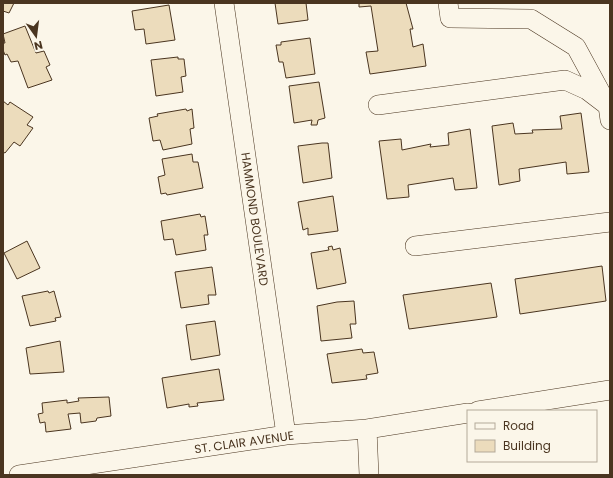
<svg xmlns="http://www.w3.org/2000/svg" width="613" height="478" font-family="Poppins,sans-serif">
<style>
.building{fill:#ecdcbc;stroke:#4a3520}
.lines{fill:none;stroke-linecap:round;stroke-linejoin:round}
.minor-casing{stroke:#4a3520;stroke-width:20}
.minor{stroke:#fbf6e9;stroke-width:19}
.labels{text-anchor:middle;dominant-baseline:central;stroke-width:3;stroke-linejoin:round;paint-order:stroke}
.street-label{font-size:12px;fill:#4a3520;stroke:#fbf6e9}
</style>
<rect width="100%" height="100%" fill="#fbf6e9"/>
<!-- building -->
<path class="building" d="M3,3h11l-5,10 -6,-2z
M275,3h31l2,17 -30,4z
M359,3h47l7,26h-3l3,18 10,-3 3,22 -56,8 -4,-22 12,-1 -7,-45 -12,1z
M169,5l6,35 -29,4 -2,-15 -9,1 -3,-19z
M25,26l11,27 8,-2 6,14 -4,2 6,13 -24,8 -10,-27 -7,1 -4,-8 -2,1 -2,-5v-7h2l-2,-9z
M310,38l5,36 -29,4 -3,-16h-4l-3,-17h5v-3z
M178,57v2h6l2,17 -5,1 2,15 -27,4 -5,-36z
M319,82l6,36 -7,2 -1,5h-6l1,-5 -18,3 -5,-37z
M3,101l5,4 2,-3 23,15 -6,8 6,3 -13,18 -6,-4 -9,11 -2,-1z
M186,109l1,2 5,-2 2,19 -4,1 2,15 -29,6 -3,-10 -7,1 -4,-23 9,-2 -1,-2z
M581,113l8,59 -22,2 -1,-12 -47,7 1,12 -21,4 -7,-59 21,-3 2,11 18,-1 -1,-3 30,-1 -2,-13z
M470,129l7,59 -22,2 -2,-12 -45,7 1,12 -22,2 -8,-58 22,-2 1,11 29,-6 -1,3 19,-2 -1,-12z
M322,143h6l4,35 -29,5 -5,-37z
M192,154l1,8h5l5,26 -36,7 -1,-2 -5,1 -3,-17 7,-2 -3,-16z
M333,196l5,35 -30,4v-7l-5,2 -5,-28z
M200,214l1,3 4,-1 3,19h-4l2,15 -30,5 -3,-16 -9,1 -3,-19z
M27,241l13,27 -23,11 -13,-26z
M332,246l1,4 7,-2 6,35 -29,6 -6,-36 18,-3 -1,-3z
M602,266l4,35 -86,13 -5,-35z
M212,267l4,28h-8l1,9 -28,4 -6,-36z
M491,283l6,34 -88,12 -6,-34z
M48,291l1,2 5,-2 7,26 -6,1 1,3 -26,5 -8,-30z
M354,301l2,23h-6l2,14 -31,3 -4,-35 20,-4z
M215,321l5,34 -29,5 -5,-35z
M60,341l4,31 -34,2 -4,-26z
M362,349l1,4 11,-1 4,21 -12,2 1,4 -35,4 -5,-29z
M219,369l5,31 -27,3 1,3 -9,1v-3l-22,4 -5,-30z
M109,397l2,19 -14,2 -1,3 -15,2 -1,-10 -12,1 3,15 -25,3 -1,-10 -5,1 -2,-9 5,-1 -1,-10 25,-3v3l12,-2 -1,-3z"/>
<g class="lines">
<defs>
<path id="minor" d="M224,3l62,432
M448,3l2,15 81,1 45,28 32,59 2,14
M378,105l187,-25 22,10 21,16
M415,246l195,-24
M478,411l132,-21
M367,429l2,46
M19,475l267,-40 81,-6 101,-16"/>
</defs>
<!-- minor casing -->
<use href="#minor" class="minor-casing"/>
<!-- minor -->
<use href="#minor" class="minor"/>
</g>
<g class="labels">
<!-- street labels -->
<g class="street-label">
<text transform="translate(255 219) rotate(82)">HAMMOND BOULEVARD</text>
<text transform="translate(244 442) rotate(-8)">ST. CLAIR AVENUE</text>
</g>
</g>
<!-- border -->
<rect width="613" height="478" fill="none" stroke="#4a3520" stroke-width="8"/>
<!-- legend -->
<rect x="467" y="410" width="130" height="52" fill="#fbf6e9" stroke="#b4a999"/>
<rect x="475" y="423" width="20" height="6" fill="#fbf6e9" stroke="#b4a999"/>
<text x="503" y="430" font-size="12" fill="#4a3520">Road</text>
<rect x="475" y="440" width="20" height="12" fill="#ecdcbc" stroke="#b4a999"/>
<text x="503" y="450" font-size="12" fill="#4a3520">Building</text>
<!-- north arrow -->
<g transform="translate(36 36) rotate(166)" stroke="#fbf6e9" stroke-width="3" paint-order="stroke">
<path d="M0-3L7 15L0 10L-7 15Z" fill="#4a3520"/>
<text y="-6" font-size="11" font-weight="bold" text-anchor="middle" fill="#4a3520">N</text>
</g>
</svg>
